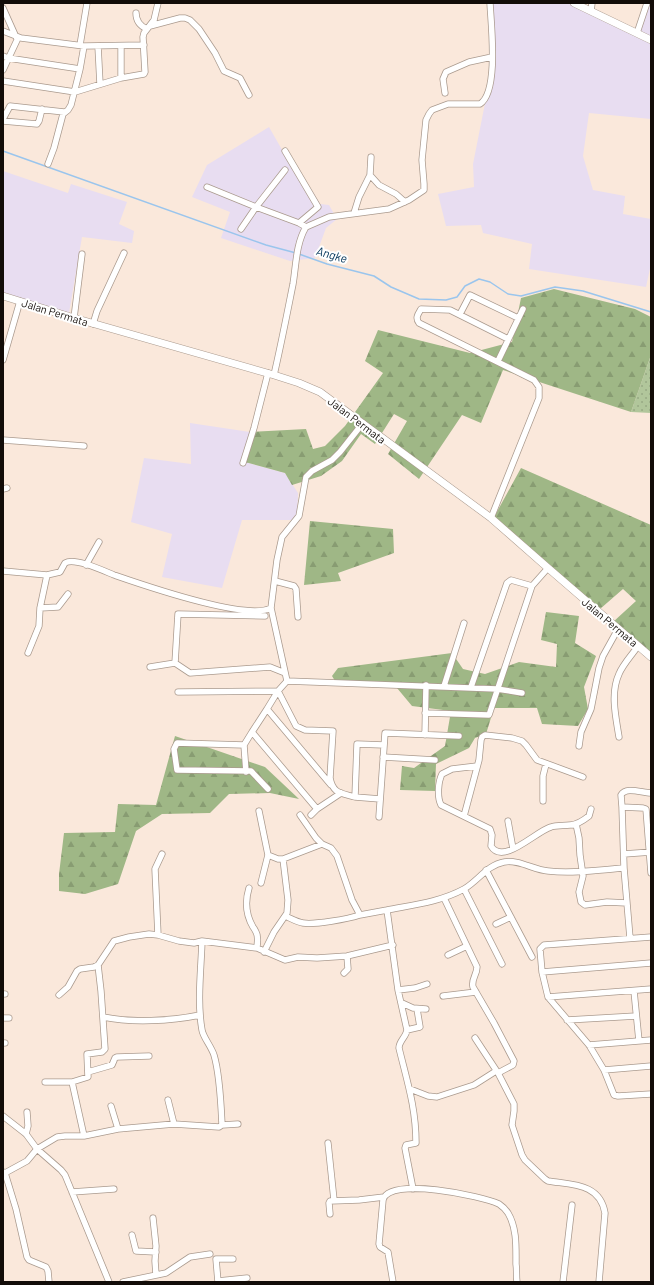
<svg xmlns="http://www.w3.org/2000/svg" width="654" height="1285" font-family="Barlow,sans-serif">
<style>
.industrial{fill:#e8ddf1}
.grass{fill:url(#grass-dots)}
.forest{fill:url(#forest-firs)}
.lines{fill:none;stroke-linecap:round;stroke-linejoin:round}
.stream{stroke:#9ac5ed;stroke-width:1.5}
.minor-casing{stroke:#aa9a8e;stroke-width:7}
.major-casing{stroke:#aa9a8e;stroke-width:8}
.minor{stroke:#fff;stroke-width:5.5}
.major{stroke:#fff;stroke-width:7}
.labels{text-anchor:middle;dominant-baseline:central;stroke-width:4;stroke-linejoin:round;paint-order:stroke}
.street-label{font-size:11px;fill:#120c08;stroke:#fff}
.water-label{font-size:12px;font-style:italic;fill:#03355a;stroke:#fff}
</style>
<defs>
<pattern id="grass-dots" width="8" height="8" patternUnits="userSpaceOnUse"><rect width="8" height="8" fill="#b1c69b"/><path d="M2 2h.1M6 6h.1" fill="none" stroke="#97a984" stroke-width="1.8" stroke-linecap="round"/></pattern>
<pattern id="forest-firs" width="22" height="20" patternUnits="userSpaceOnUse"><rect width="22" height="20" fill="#9fb786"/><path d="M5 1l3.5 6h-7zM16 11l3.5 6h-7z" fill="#889c72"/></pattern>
</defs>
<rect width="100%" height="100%" fill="#fae8db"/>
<!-- industrial -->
<path class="industrial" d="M489,3h79l66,30 11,-30h6v116l-62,-6 -6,43 10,34 32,6 -2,18 28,5v45l-5,23 -117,-18 3,-25 -49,-11 -2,-8 -35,1 -8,-32 36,-7 -1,-23 18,-91z
M269,127l24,42 20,23 7,12 9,1 8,14 -11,9 -11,30 -25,3 -69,-23 9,-26 -38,-15 15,-32z
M3,171l65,22 3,-9 56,18 -8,22 15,7 -2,12 -50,-6 -13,76 -66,-19z
M190,423l60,9 -5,30 40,11 13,20 -1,27h-55l-20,68 -60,-11 10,-43 -41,-12 13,-64 47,6z"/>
<!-- grass -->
<path class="grass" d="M651,355v58l-20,-1z"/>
<!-- forest -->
<path class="forest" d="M554,289l81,20 16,8v38l-20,57 -128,-42 -22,53 -19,-8 -43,64 -31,-25 19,-33 -13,-7 -19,30 -14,-10 -19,27 -21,15 -29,9 -7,-12 -40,-11 5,-30 56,-3 7,20 12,-3 20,-20 38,-53 -18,-12 13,-31 92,23 42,-11 9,-44z
M521,468l130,57v133l-38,-36 23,-21 -13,-12 -23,20 -107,-90z
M310,521l83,8 1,24 -56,20 3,8 -37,4z
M546,612l33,4 -4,27 21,13 -12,31 4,22 -10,17 -36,-2 -5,-16h-43l-8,26 -11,4 -6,10 -33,16 -1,27 -35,-1 2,-24 12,2 31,-22 6,-35 -39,-5 -20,-24 -54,4 -6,-10 6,-8 114,-15 11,16 22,5 34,-12 37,5 1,-23 -16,-4z
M175,736l90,31 34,32 -29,-6 -41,1 -19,19 -48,1 -26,17 -18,53 -33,10 -26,-3v-17l5,-41 51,-1 3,-28 38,1z"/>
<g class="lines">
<!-- stream -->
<path class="stream" d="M3,151l263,94 30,8
M299,254l28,10 47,12 17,11 28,12 27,1 11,-3 8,-11 14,-7 11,3 18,12 13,2 34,-9 28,4 68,21"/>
<defs>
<path id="minor" d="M3,8l13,29
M591,11l1,-8
M136,13c0,8 4,13 11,16
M150,26l30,-8h5l5,2 9,9 16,24 9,18 16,7 9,17
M3,31l18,7 63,8 60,-1
M637,33l10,-30
M80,45l7,-42
M98,46l2,38
M3,56l5,2 72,11
M3,70l15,-32
M121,78v-32
M3,81l72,11 46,-14 23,-4 1,-2 -2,-35 1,-4 10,-13 4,-17
M445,93l-2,-14 3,-7 23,-10 23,-5
M3,119l7,-13 54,6
M3,121l34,3 2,-3 3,-12
M285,151l33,56 -19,16
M48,164l6,-16 9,-34 5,-4 3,-5 9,-36 4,-23
M285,170l-29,37 43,16 7,4
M370,175l9,10 17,9 9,8
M207,187l49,20 -15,22
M354,213l5,-16 11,-22 1,-18
M460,314l10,-19 48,23
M74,318l8,-64
M93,324l4,-13 27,-58
M3,360l17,-59
M498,361l25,-52
M274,375c7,-30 13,-61 19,-91 3,-18 3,-41 13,-57l23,-10 60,-8 20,-9 15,-10v-6l-2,-24 4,-40 3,-6 3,-4 16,-6h32c19,-12 11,-80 10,-101
M3,440l81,6
M243,463l11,-35 14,-55
M3,489l4,-1
M491,518l48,-120v-11l-5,-7 -115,-57c-4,-5 -1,-9 2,-14l29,1 58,29
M86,565l13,-23
M3,571l44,4 13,-3 5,-9c10,-6 39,8 49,12 29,10 132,46 157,33
M275,581l19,5 2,3 2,28
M40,608l18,-1 10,-13
M265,616l-87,-2 -3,49 15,10 80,-6 15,6
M28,653l11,-27 1,-18 7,-33
M150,667l25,-4
M287,681l-16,-73 6,-48 5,-23 17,-21 7,-39 6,-6 20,-11 8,-8 23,-29
M444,686l20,-63
M471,687l36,-104 4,-3 21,6
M178,692l100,-1 -11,18 64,76
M267,709l-15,23 65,77
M425,713l64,2 43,-129 16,-18
M252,732l-8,13 -67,-2 -3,6 3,21 74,1 17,18
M425,735l1,-50
M619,737c-3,-19 -9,-44 0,-63 4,-10 13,-19 19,-28
M244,745l2,27
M579,746l2,-14 10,-23 8,-41 4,-12 15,-27
M383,757l52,3
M477,766l-25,3 -10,5c-4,8 -5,23 -1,31l49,24 2,6 -1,11c12,20 45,-15 60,-19 6,-2 13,-1 19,-2 7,0 14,-5 19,-9l2,-7
M355,797c-14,-4 -22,-3 -25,-19l3,-47 -28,-1 -9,-4 -18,-35 9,-10 210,8 25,4
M380,799l-25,-2 2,-53 27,1
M543,801v-25l3,-12
M622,807l-1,-12c5,-9 21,-2 30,-2
M259,811l9,44 10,4h5l39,-15 9,4 6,8 15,44 8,15 27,-5 11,80 9,40c-1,7 -8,11 -8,18 8,33 17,60 17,95l-10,2 -1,3 8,41
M300,815l16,23 6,6
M311,815l6,-6 24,-16
M464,816l15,-56 2,-20 1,-3 3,-2 27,3 10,3 4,4 11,15 46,17
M379,817l6,-84 74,3
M508,821l5,28
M576,824l3,14 1,17 3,21 -4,16 2,10 4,3 22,-3 20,1
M624,854l27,-2
M486,870l46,87
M261,883l7,-28
M249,888c-4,13 -3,27 4,39 1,1 2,3 3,5 3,5 1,11 1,16
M464,889l38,75
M444,898l33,69c0,8 -6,12 -4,20l21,36 20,38 -1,4 -15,8 16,31v7l-2,14 10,30 3,5 20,19 3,2c24,4 52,2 57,32l-6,69
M387,910c26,-5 53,-8 77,-21 14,-8 23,-24 40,-27 14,-3 30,8 44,9 25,3 51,-1 76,-3
M285,916c5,2 12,6 18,7 11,2 45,-4 57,-8
M496,924l15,-7
M158,935l-3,-66 7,-15
M651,937l-107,8 -4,4 2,23 6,25 41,48 15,25 10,25 4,1 33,-2
M630,938l-6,-70 -2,-61 21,1 3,1 5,64
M202,941c-1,30 -5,61 0,89 1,7 9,16 12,25 6,20 7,49 8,70
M264,952l10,-20 13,-19 1,-13 -5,-41
M448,955l19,-9
M542,972l109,-9
M344,973l4,-4 -1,-13
M398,990l17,-2 12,-4
M634,991l5,50
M3,994h2
M59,995l9,-8 9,-16 3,-2 14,-2 4,-2
M443,996l33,-4
M548,997l103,-8
M402,1003l11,5 13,1
M103,1017c29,6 68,4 97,-2
M3,1018h6
M567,1020l69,-4
M407,1030l13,-3 -3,-18
M475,1038l23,35
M3,1043h2
M589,1045l62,-5
M604,1070l47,-4
M88,1072l24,-7 3,-7 2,-1 32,-1
M45,1082h27
M410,1089l18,7 9,1 37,-12 22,-14
M168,1100l6,24
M111,1106l7,23
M3,1116l23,18 11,15 24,21 4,5 44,107
M26,1134l2,-8 -1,-14
M84,1136l-12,-54 16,-5 -1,-23 15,-2 3,-3 -4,-58 -3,-26 16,-24 15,-4 20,-3 9,1 21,6 15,2 8,-2 55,7 28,12 13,-3 19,1 30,-2 46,-11
M328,1143l6,57
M3,1172l2,1 22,-12 10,-12 20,-12 8,-1h19l34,-7 56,-5 45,3 3,-2 16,-1
M5,1173l11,36 11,48 2,3 17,7 2,4 1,11
M72,1192l42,-3
M330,1214l-1,-11 1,-2 29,-1 25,-3
M153,1218l3,28 -1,15 1,14
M132,1235l4,16 20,1
M218,1281l29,-3
M123,1282l43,-9 24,-16 20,-3
M218,1282l-2,-23h17
M393,1282l-5,-30 -8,-5 -1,-3 4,-44c6,-24 99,-4 116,4 3,2 7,6 9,9 9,15 8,34 8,51 1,6 0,12 1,18
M563,1282l9,-77"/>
<path id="major" d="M574,3l77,37
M3,296l71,22 200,57 25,8 21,9 171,126 57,50 103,89"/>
</defs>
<!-- minor casing -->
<use href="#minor" class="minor-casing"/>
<!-- major casing -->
<use href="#major" class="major-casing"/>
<!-- minor -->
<use href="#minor" class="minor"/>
<!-- major -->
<use href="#major" class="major"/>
</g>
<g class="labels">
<!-- street labels -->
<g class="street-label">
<text transform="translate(55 312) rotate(17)">Jalan Permata</text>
<text transform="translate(357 420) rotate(37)">Jalan Permata</text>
<text transform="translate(610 622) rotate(40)">Jalan Permata</text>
</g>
<!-- water labels -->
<g class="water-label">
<text transform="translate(332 254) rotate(16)">Angke</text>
</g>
</g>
<!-- border -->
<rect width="654" height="1285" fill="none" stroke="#120c08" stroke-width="8"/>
</svg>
